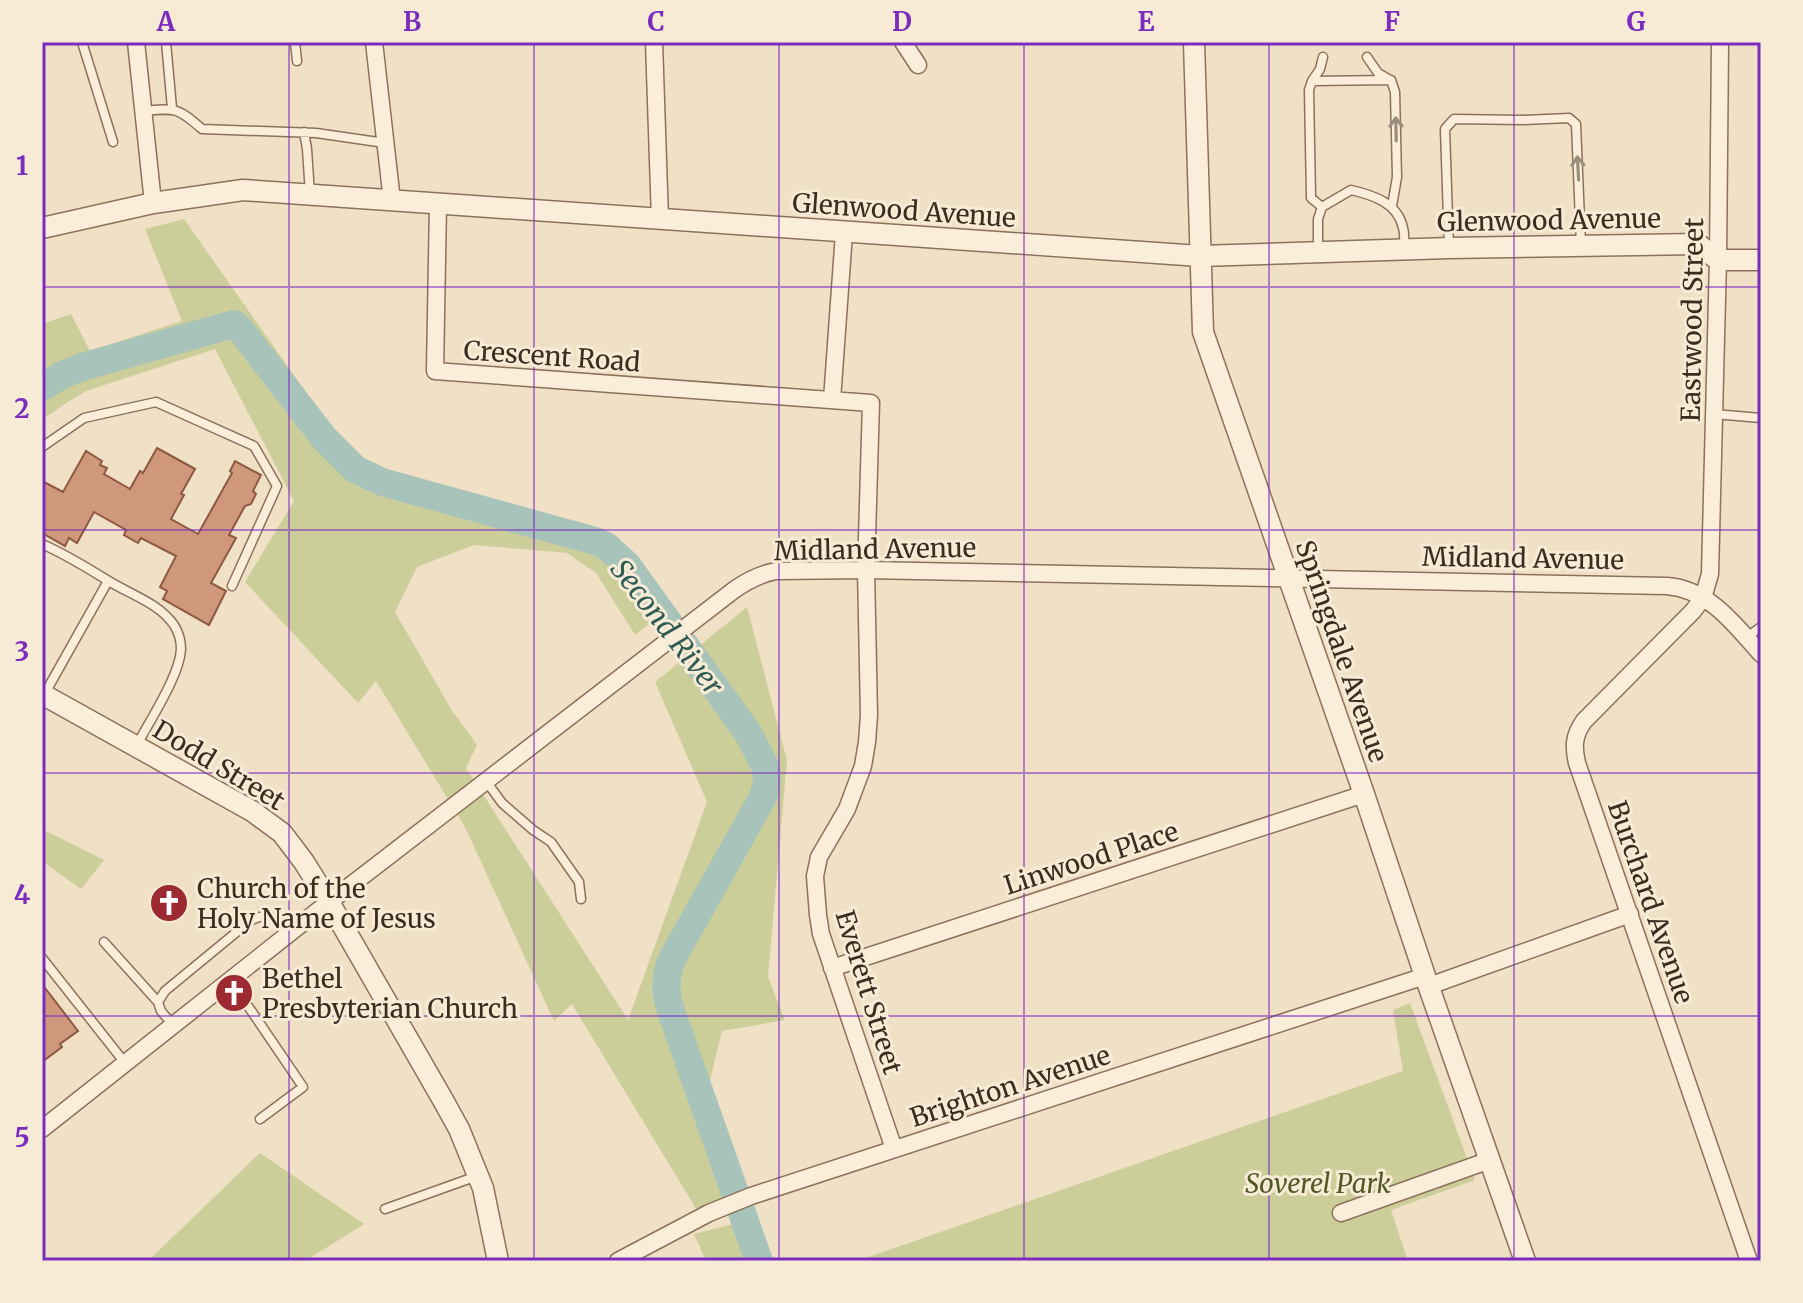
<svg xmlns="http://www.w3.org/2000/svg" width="1803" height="1303" font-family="Merriweather,serif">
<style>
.green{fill:#ccce9a}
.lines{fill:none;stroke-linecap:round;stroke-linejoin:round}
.river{stroke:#a8c3b9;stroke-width:28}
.building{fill:#cf987c;stroke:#8c5840;stroke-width:2}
.service-casing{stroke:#8c715b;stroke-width:11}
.minor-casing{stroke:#8c715b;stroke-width:19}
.tertiary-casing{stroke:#8c715b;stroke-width:23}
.service{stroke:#faeeda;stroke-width:8}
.minor{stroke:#faeeda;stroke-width:16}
.tertiary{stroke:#faeeda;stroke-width:20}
.oneway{stroke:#9b8c7c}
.grid{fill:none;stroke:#7b2cbf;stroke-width:2;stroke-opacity:0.55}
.labels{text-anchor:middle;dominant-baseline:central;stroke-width:6;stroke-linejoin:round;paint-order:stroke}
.street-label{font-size:26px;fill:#3c2b1f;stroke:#f7ebd6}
.poi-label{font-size:26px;fill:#3c2b1f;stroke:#f7ebd6;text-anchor:start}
.park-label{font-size:26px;font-style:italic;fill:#505925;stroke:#f7ebd6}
.water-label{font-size:28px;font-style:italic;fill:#2e5c55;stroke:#f7ebd6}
.neatline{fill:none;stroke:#7b2cbf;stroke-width:3}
.grid-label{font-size:26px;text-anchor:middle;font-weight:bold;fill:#7b2cbf}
</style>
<rect width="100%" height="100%" fill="#f0e0c6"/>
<!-- green -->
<path class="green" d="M184,219l169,240 247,80 59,77 -24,19 -39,-62 -29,-20 -93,-8 -57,22 -22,45 56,97 26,36 -11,23 162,252 79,-218 -52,-120 92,-75 40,153 -19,217 17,43 -63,11 -14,57 38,106 -48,18 -126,-208 -18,17 -89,-194 -89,-146 -18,22 -113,-121 49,-81 -79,-152 -129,42 -20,12 -24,17v-96l29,-10 19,37 92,-30 -37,-92z
M42,829l62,31 -23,29 -39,-28z
M1410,1003l65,177 -84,30 17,51h-551l546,-190 -10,-61z
M260,1153l104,71 -59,37h-157z
M749,1220l19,41h-62l-12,-27z"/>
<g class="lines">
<!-- river -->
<path class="river" d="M42,387l22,-13 18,-7 152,-43 5,4 85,110 31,31 27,13 213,59 11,5 21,19 121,168 18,35 1,14 -4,15 -91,162c-8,19 -7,35 0,55l87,247"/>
</g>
<!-- building -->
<path class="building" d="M157,448l38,21 -14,25 3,1 -13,24 27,15 34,-61 -2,-2 5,-10 26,14 -8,16 3,3 -5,10 -6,2 -16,29 7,3 -25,45 15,8 -17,34 -46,-26 4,-8 -7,-4 16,-31 -35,-18 -3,5 -14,-8 2,-5 -32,-18 -17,31 -8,-5 -4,8 -23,-13v-52l21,11 23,-41 16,10 -2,4 7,3 -3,6 26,15 10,-18 3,2z
M42,984l36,47 -18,13 2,3 -20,15z"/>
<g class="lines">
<defs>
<path id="service" d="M82,42l31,100
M166,42l6,66
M295,42l2,19
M1367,57l11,16 12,7
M1312,81l8,-12 3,-12
M143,111c32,-3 34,-4 59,18l114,4 69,10
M304,132l3,17 3,45
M1322,207l-11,-9 -2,-108 3,-9 79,-1 4,12 2,85 -5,29
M1449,248l-4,-119 9,-10 68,1 47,-2 7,6 5,121
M1318,252v-33l4,-12 29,-17c22,5 47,13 52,38 2,6 1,14 1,21
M1714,414l47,4
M42,447l42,-29 72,-16 98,44 23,40 -45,100
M42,544c23,10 44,23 65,36 22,14 52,23 67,45 5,8 7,15 7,24 -1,26 -31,71 -44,96
M1747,637l14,-10
M44,695l64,-114
M486,781l16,22 31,27 18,12 28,40 2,17
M104,942l54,60
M42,958l83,105
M231,981l72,106 -43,32
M173,1025l-12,-14 -3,-9 7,-11 85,-70c20,-11 28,-4 41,12
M385,1209l92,-33"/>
<path id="minor" d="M136,42l17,161
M374,42l18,159
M654,42l6,178
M903,42l15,23
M1720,42l-2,218 -8,314 -7,24 -10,13 -109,110c-10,14 -11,25 -7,42l172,498
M438,204l-3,167 436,32 -5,167 3,145 -2,27 -4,24 -16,43 -28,48 -4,19 3,39 3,19 73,215
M832,400l12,-167
M832,968l532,-174
M1429,986l201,-72
M42,1129l287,-227 405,-312c14,-10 26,-16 42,-19l90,-1 801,16c42,3 68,39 94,68
M1341,1213l149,-53
M618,1261l91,-48 42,-17 674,-220"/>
<path id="tertiary" d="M1194,42l9,290 161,462 61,182 100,285
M42,228l111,-25 90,-13 957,66 249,-8 249,-4 20,16h43
M42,694l210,117 30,22 22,29 25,40 114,198 16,29 24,59 15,73"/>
</defs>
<!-- service casing -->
<use href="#service" class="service-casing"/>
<!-- minor casing -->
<use href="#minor" class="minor-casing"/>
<!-- tertiary casing -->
<use href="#tertiary" class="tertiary-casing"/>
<!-- service -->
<use href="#service" class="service"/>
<!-- minor -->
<use href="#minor" class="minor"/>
<!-- tertiary -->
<use href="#tertiary" class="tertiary"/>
</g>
<!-- one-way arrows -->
<defs><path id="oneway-shaft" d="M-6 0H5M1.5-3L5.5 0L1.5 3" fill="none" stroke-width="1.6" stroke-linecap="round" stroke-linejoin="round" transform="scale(2)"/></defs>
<g class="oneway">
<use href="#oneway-shaft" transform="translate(1396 129) rotate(-91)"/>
<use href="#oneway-shaft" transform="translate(1578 168) rotate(-93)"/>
</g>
<!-- grid -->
<path class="grid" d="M289,42v1219M534,42v1219M779,42v1219M1024,42v1219M1269,42v1219M1514,42v1219M42,287h1719M42,530h1719M42,773h1719M42,1016h1719"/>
<!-- icons -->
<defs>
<symbol id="church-disc" viewBox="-11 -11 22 22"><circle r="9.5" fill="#9d2a33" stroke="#f7ebd6"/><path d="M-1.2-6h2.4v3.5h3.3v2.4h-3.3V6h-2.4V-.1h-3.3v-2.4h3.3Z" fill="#fff"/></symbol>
</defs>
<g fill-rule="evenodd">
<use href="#church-disc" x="147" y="881" width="44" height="44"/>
<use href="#church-disc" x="212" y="971" width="44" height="44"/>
</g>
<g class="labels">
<!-- street labels -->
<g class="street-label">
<text transform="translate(904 210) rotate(4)">Glenwood Avenue</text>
<text transform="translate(1549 220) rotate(-1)">Glenwood Avenue</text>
<text transform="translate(1692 320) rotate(-89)">Eastwood Street</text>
<text transform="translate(552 356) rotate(4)">Crescent Road</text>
<text transform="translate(875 549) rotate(-1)">Midland Avenue</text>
<text transform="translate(1523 558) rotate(1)">Midland Avenue</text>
<text transform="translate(1342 651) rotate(71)">Springdale Avenue</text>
<text transform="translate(219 765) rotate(31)">Dodd Street</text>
<text transform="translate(1091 858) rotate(-18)">Linwood Place</text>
<text transform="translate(1651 902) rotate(71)">Burchard Avenue</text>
<text transform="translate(869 992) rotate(73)">Everett Street</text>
<text transform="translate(1010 1086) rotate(-18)">Brighton Avenue</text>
</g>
<!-- poi labels -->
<g class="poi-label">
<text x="197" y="888">Church of the<tspan x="197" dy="30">Holy Name of Jesus</tspan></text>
<text x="262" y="978">Bethel<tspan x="262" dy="30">Presbyterian Church</tspan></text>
</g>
<!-- park labels -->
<g class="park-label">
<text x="1318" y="1183">Soverel Park</text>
</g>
<!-- water labels -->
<g class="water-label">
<text transform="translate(667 627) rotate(52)">Second River</text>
</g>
</g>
<!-- border -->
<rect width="1803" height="1303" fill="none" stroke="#f7ebd6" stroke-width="88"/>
<rect x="44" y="44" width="1715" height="1215" class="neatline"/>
<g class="grid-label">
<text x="166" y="31">A</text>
<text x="412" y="31">B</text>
<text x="656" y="31">C</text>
<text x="902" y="31">D</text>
<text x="1146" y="31">E</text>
<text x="1392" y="31">F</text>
<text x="1636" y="31">G</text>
<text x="22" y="175">1</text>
<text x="22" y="418">2</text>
<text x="22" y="661">3</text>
<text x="22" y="904">4</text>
<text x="22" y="1147">5</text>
</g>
</svg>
